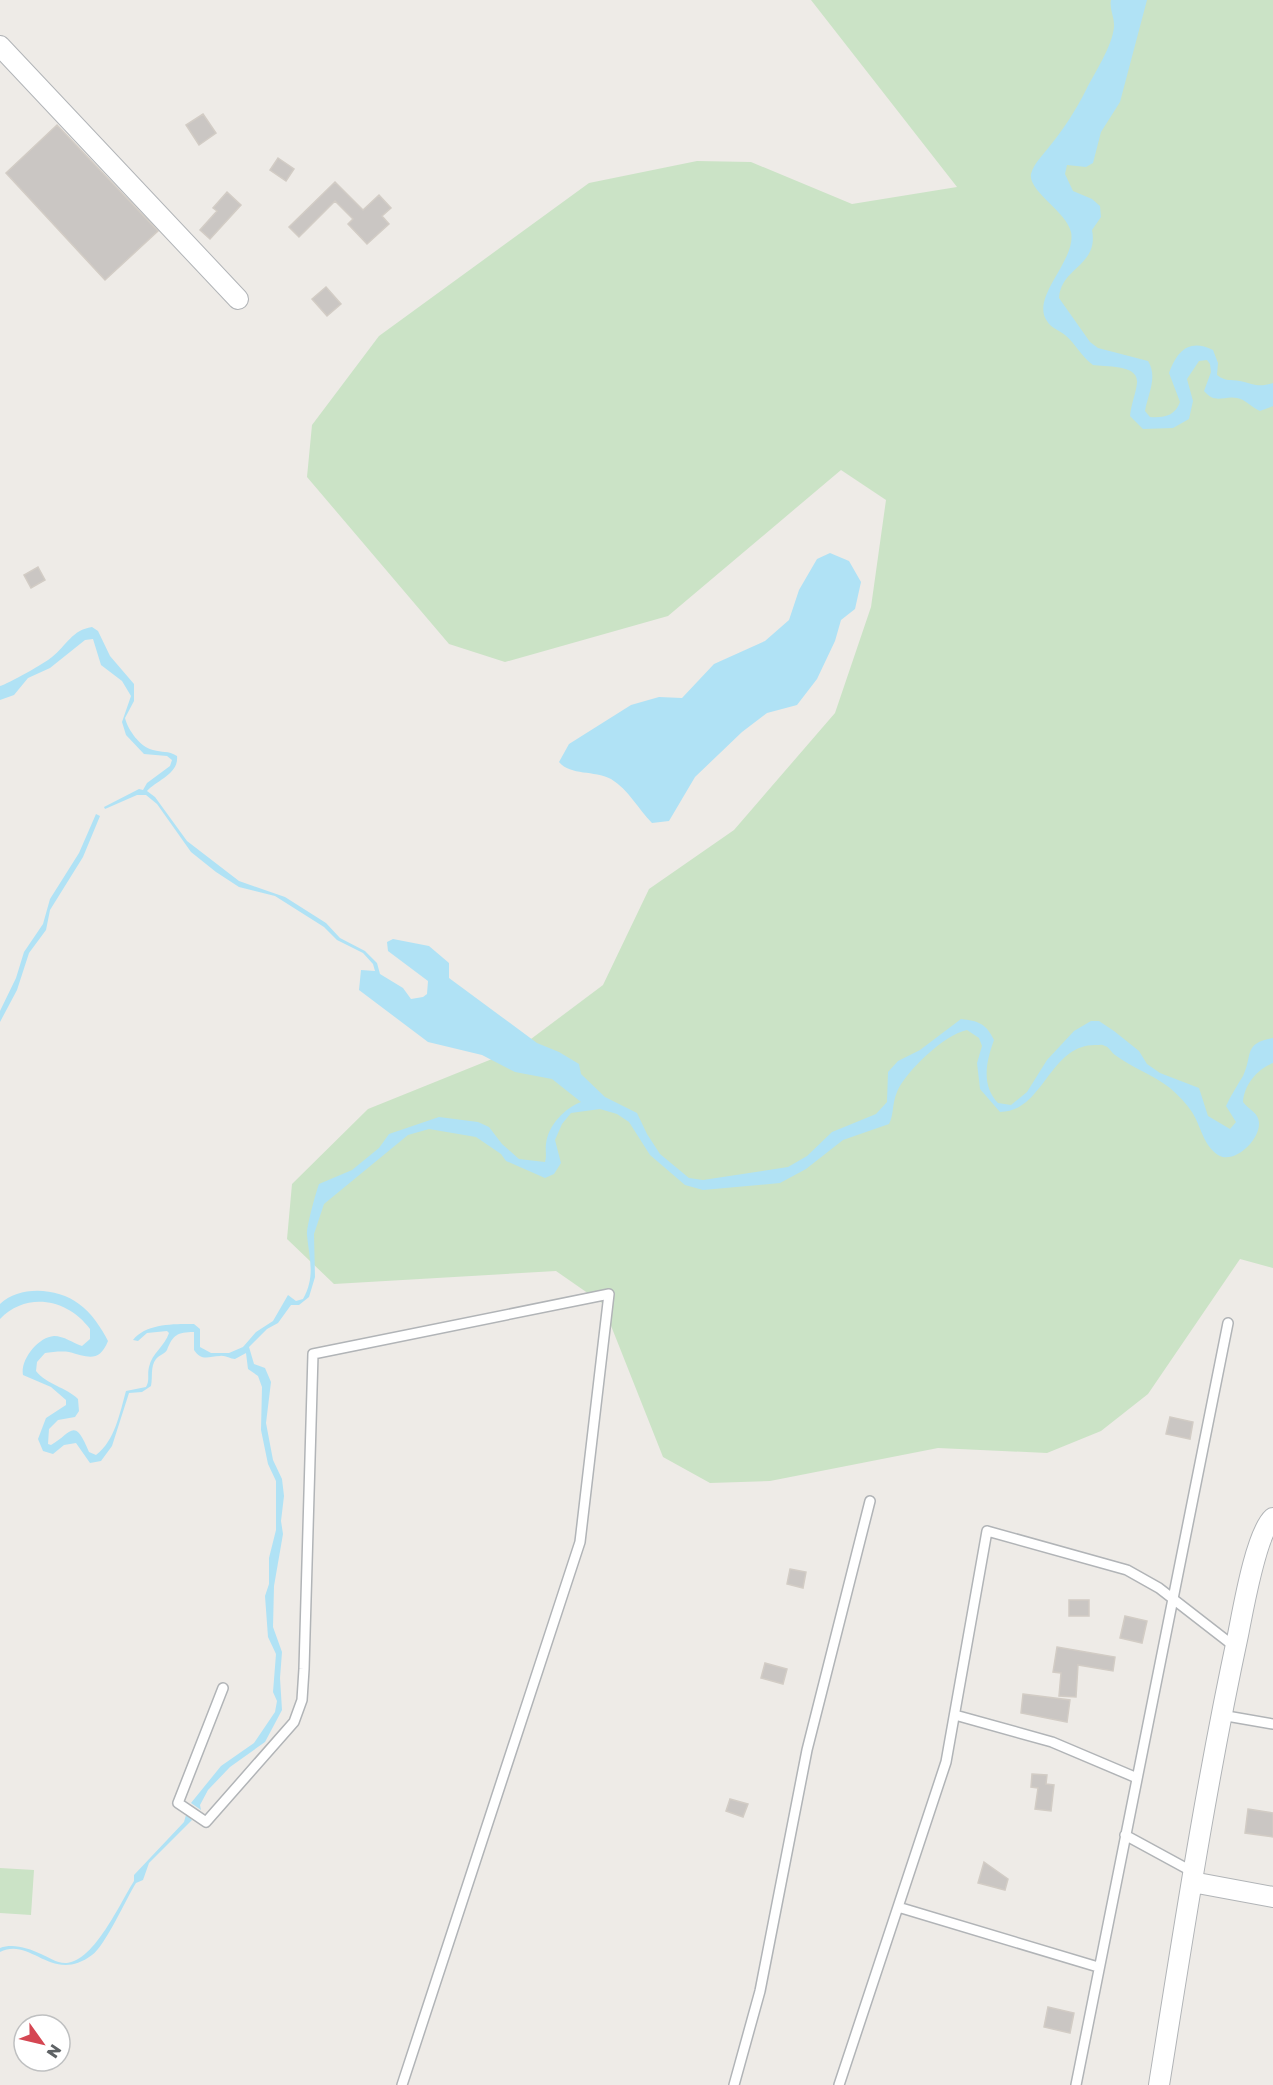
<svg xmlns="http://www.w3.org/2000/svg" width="1273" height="2085" font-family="'Golos Text',sans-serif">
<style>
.green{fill:#cbe3c6}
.water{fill:#b0e2f5}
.building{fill:#cac6c3;stroke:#d2ccc5;stroke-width:1.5}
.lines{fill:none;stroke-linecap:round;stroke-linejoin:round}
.lane-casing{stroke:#b1b4b7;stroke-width:12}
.street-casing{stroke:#b1b4b7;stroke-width:22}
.lane{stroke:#fff;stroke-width:9}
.street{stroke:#fff;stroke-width:20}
</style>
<rect width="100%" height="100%" fill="#eeebe7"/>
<!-- green -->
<path class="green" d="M811,0h462v1268l-33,-9 -92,135 -47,37 -54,22 -109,-5 -168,33 -60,2 -47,-26 -61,-154 -46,-32 -222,13 -47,-45 5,-55 76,-75 151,-61 84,-63 46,-96 85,-59 101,-117 36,-106 15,-107 -45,-30 -173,146 -163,46 -56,-18 -142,-167 5,-52 67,-89 210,-153 108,-22 54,1 101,42 105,-17z
M0,1868l34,2 -3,45 -31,-2z"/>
<!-- water -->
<path class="water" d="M1111,0h36l-27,102 -19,30 -8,31 -7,4 -19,-2 -2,9 8,17 19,8 8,7 1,11 -9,13c7,36 -31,37 -33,68l31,44 8,6 50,13c10,16 0,33 -3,50l5,6c14,1 25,-1 30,-15l-11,-29c8,-22 20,-35 44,-23l5,13 -1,12c9,7 13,4 23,6 14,3 18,7 33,2v23l-13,5c-8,-3 -15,-12 -23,-13 -13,-3 -21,7 -33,-7l7,-19 -1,-8 -3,-4 -8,1 -12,18 6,22 -4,18 -16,9 -30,1 -13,-13c1,-12 6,-23 7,-33 2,-19 -32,-16 -44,-18 -12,-9 -18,-22 -28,-30 -6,-5 -14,-7 -18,-14 -17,-24 30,-61 24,-89 -5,-21 -43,-41 -40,-58 3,-11 12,-19 18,-27 14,-17 27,-37 37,-57 9,-18 26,-43 28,-63 1,-9 -5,-18 -3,-27z
M830,553l19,8 12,21 -6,27 -14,11 -6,21 -18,38 -20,26 -30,8 -25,19 -47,45 -26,44 -17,2c-14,-14 -23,-33 -41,-44 -17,-9 -40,-3 -52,-17l10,-18 62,-39 28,-8 23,1 32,-34 51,-23 24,-21 10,-30 18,-31z
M92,627l6,4 12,25 24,28v17l-9,17c3,12 15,29 28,32 9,3 15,0 24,6 2,18 -20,24 -30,35l8,6 32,44 52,40 46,16 41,26 14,15 25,13 12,12 3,11 23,14 8,11 12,-2 4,-3 1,-13 -40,-30 -1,-9 6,-3 36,7 20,17v15l88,65 22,9 20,12 2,10 24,23 32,16 10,21 13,20 29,24 14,2 85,-13 19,-11 25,-24 44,-18 11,-12 1,-30 10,-11 22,-11 41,-31c17,2 25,4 33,21 -8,22 -13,45 4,63l13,2 16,-13 20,-32 27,-29 17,-10h8l15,10 25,20 8,13 13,9 39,15 9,28 22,13 6,-7 -10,-16c5,-11 11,-20 17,-30 10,-21 0,-33 30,-38v25c-16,6 -29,22 -30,39 6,8 16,11 16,21 1,17 -25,42 -41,32 -15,-10 -17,-29 -26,-43 -6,-9 -14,-17 -22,-24 -16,-13 -38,-20 -55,-33 -3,-2 -6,-8 -10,-9 -3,-2 -6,-1 -9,-1 -47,-1 -52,67 -96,67l-20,-23 -3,-26 5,-17 -3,-8 -12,-8c-22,4 -62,42 -70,62 -5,11 -3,23 -8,32l-46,16 -37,29 -26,14 -77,7 -18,-5 -35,-30 -21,-33 -12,-8 -17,-5 -29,4 -9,11 -7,16 6,23 -7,11 -9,4 -39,-17 -5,-7 -25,-17 -47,-8 -21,6 -84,69 -10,30 1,43 -6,20 -10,8h-8l-13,18 -11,6 -18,18 5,17 11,4 6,14 -5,41 7,37 9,19 2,17 -3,25 2,13 -9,52 -1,41 9,25 -2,26 2,32 -17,32 -35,25 -22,23 -8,15 1,5 -10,-7 30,-37 33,-23 21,-31 2,-11 -4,-9 3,-38 -8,-17 -3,-41 4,-12v-26l7,-28v-49l-8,-17 -7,-34 1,-43 -4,-11 -10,-7 -2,-16 -11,6c-5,0 -10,-4 -15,-3 -11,0 -18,6 -26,-6v-18c-17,0 -21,3 -27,18 -2,4 -8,5 -11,9 -6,8 -3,18 -5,27l-9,6 -13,1 -17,53 -11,15 -11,2 -14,-20 -12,2 -11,9 -10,-3 -5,-12 8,-21 20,-13v-5l-15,-13 -28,-12c-3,-15 15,-38 31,-39 10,0 19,7 28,10l8,-7v-10c-22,-30 -63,-38 -90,-10v-15c20,-19 58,-16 79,0 12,8 23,25 29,37 -9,22 -20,16 -39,11 -7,-1 -17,0 -24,1l-8,9 -1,9c11,14 30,16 42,28l1,12 -4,6 -17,3 -9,9 -1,15 3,1c20,-11 23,-30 38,7l7,3c19,-14 24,-43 30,-64l20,-4c4,-7 1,-12 3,-20 3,-14 16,-21 20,-34l-2,-2 -20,2 -9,8 -5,-1c13,-17 43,-16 61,-16l6,5v18l11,6h18l14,-6 13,-15 17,-11 15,-26 8,6 7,-2c13,-23 6,-41 4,-64 -1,-7 9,-43 12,-51l33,-14 27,-22 10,-14 50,-17 39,5 11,5 13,17 17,15 26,3c2,-6 0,-12 1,-18 2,-19 19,-36 35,-42l-29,-23 -37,-7 -33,-17 -54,-13 -69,-52 2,-20 14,1 -2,-7 -10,-11 -26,-13 -13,-13 -49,-31 -36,-9 -23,-15 -25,-20 -34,-48 -11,-9h-9l-32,14 -1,-2 35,-18 4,1 4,-7 23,-17 2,-6 -5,-4 -23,-2 -18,-19 -4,-13 9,-26 -9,-15 -21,-16 -8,-26 -8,1 -35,28 -22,10 -14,17 -14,5v-14c8,-2 45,-23 52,-29 15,-12 20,-27 40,-30z
M96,814l4,2 -17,41 -33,53 -4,20 -17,23 -12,37 -17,32v-11l16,-33 8,-26 19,-28 7,-25 29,-46z
M186,1815l6,5 -43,43 -6,17 -7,3c-10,16 -31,63 -44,72 -40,30 -61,-19 -92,-3v-4c13,-5 28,0 41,6 7,3 17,10 26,9 28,-3 53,-60 67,-82v-6l50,-53z"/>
<!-- building -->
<path class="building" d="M203,114l13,19 -17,12 -13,-20z
M57,125l101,106 -53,49 -99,-107z
M278,158l16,11 -8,12 -16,-11z
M335,182l28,28 16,-15 12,13 -9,8 7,8 -22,20 -19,-20 5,-5 -18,-18 -36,36 -10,-10z
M227,192l14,13 -31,34 -10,-9 17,-19 -4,-3z
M326,287l15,17 -14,12 -15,-17z
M38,567l7,13 -14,8 -7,-13z
M1170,1417l23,5 -3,17 -24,-5z
M790,1569l16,3 -3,16 -16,-4z
M1069,1600h20v16h-20z
M1125,1616l22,5 -5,22 -22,-5z
M1057,1647l58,10 -2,14 -35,-6 -2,32 -17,-1 2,-23 -8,-1z
M765,1663l22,6 -4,15 -22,-6z
M1023,1694l47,6 -3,22 -46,-9z
M1032,1774l15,1 -1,9 8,1 -3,26 -16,-2 3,-21 -7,-1z
M730,1799l18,5 -5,13 -17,-6z
M1248,1809l25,4v24l-28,-4z
M984,1862l24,17 -3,11 -27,-7z
M1048,2007l26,6 -4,20 -26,-6z"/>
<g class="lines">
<defs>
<path id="lane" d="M223,1688l-45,115 28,19 88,-100 8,-22 2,-31 9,-315 296,-60 -29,248 -178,543
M955,1715l97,27 85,36
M1221,1715l52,9
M1125,1835l68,37
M898,1907l200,60
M734,2085l26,-94 47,-241 63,-249
M839,2085l107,-323 41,-231 140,39 32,18 76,59
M1076,2085l152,-762"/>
<path id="street" d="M0,46l238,253
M1192,1882l81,15
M1159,2085c24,-150 47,-301 79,-450 5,-25 18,-102 35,-117"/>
</defs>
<!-- lane casing -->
<use href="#lane" class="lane-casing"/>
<!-- street casing -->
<use href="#street" class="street-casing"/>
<!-- lane -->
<use href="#lane" class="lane"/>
<!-- street -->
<use href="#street" class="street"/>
</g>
<!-- north arrow -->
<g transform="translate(42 2043) rotate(124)"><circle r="28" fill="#ffffff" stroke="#bfc0c1" stroke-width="1.5"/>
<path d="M0-4.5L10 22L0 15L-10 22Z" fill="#d54652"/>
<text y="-9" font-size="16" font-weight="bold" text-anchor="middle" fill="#5e6265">N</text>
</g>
</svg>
